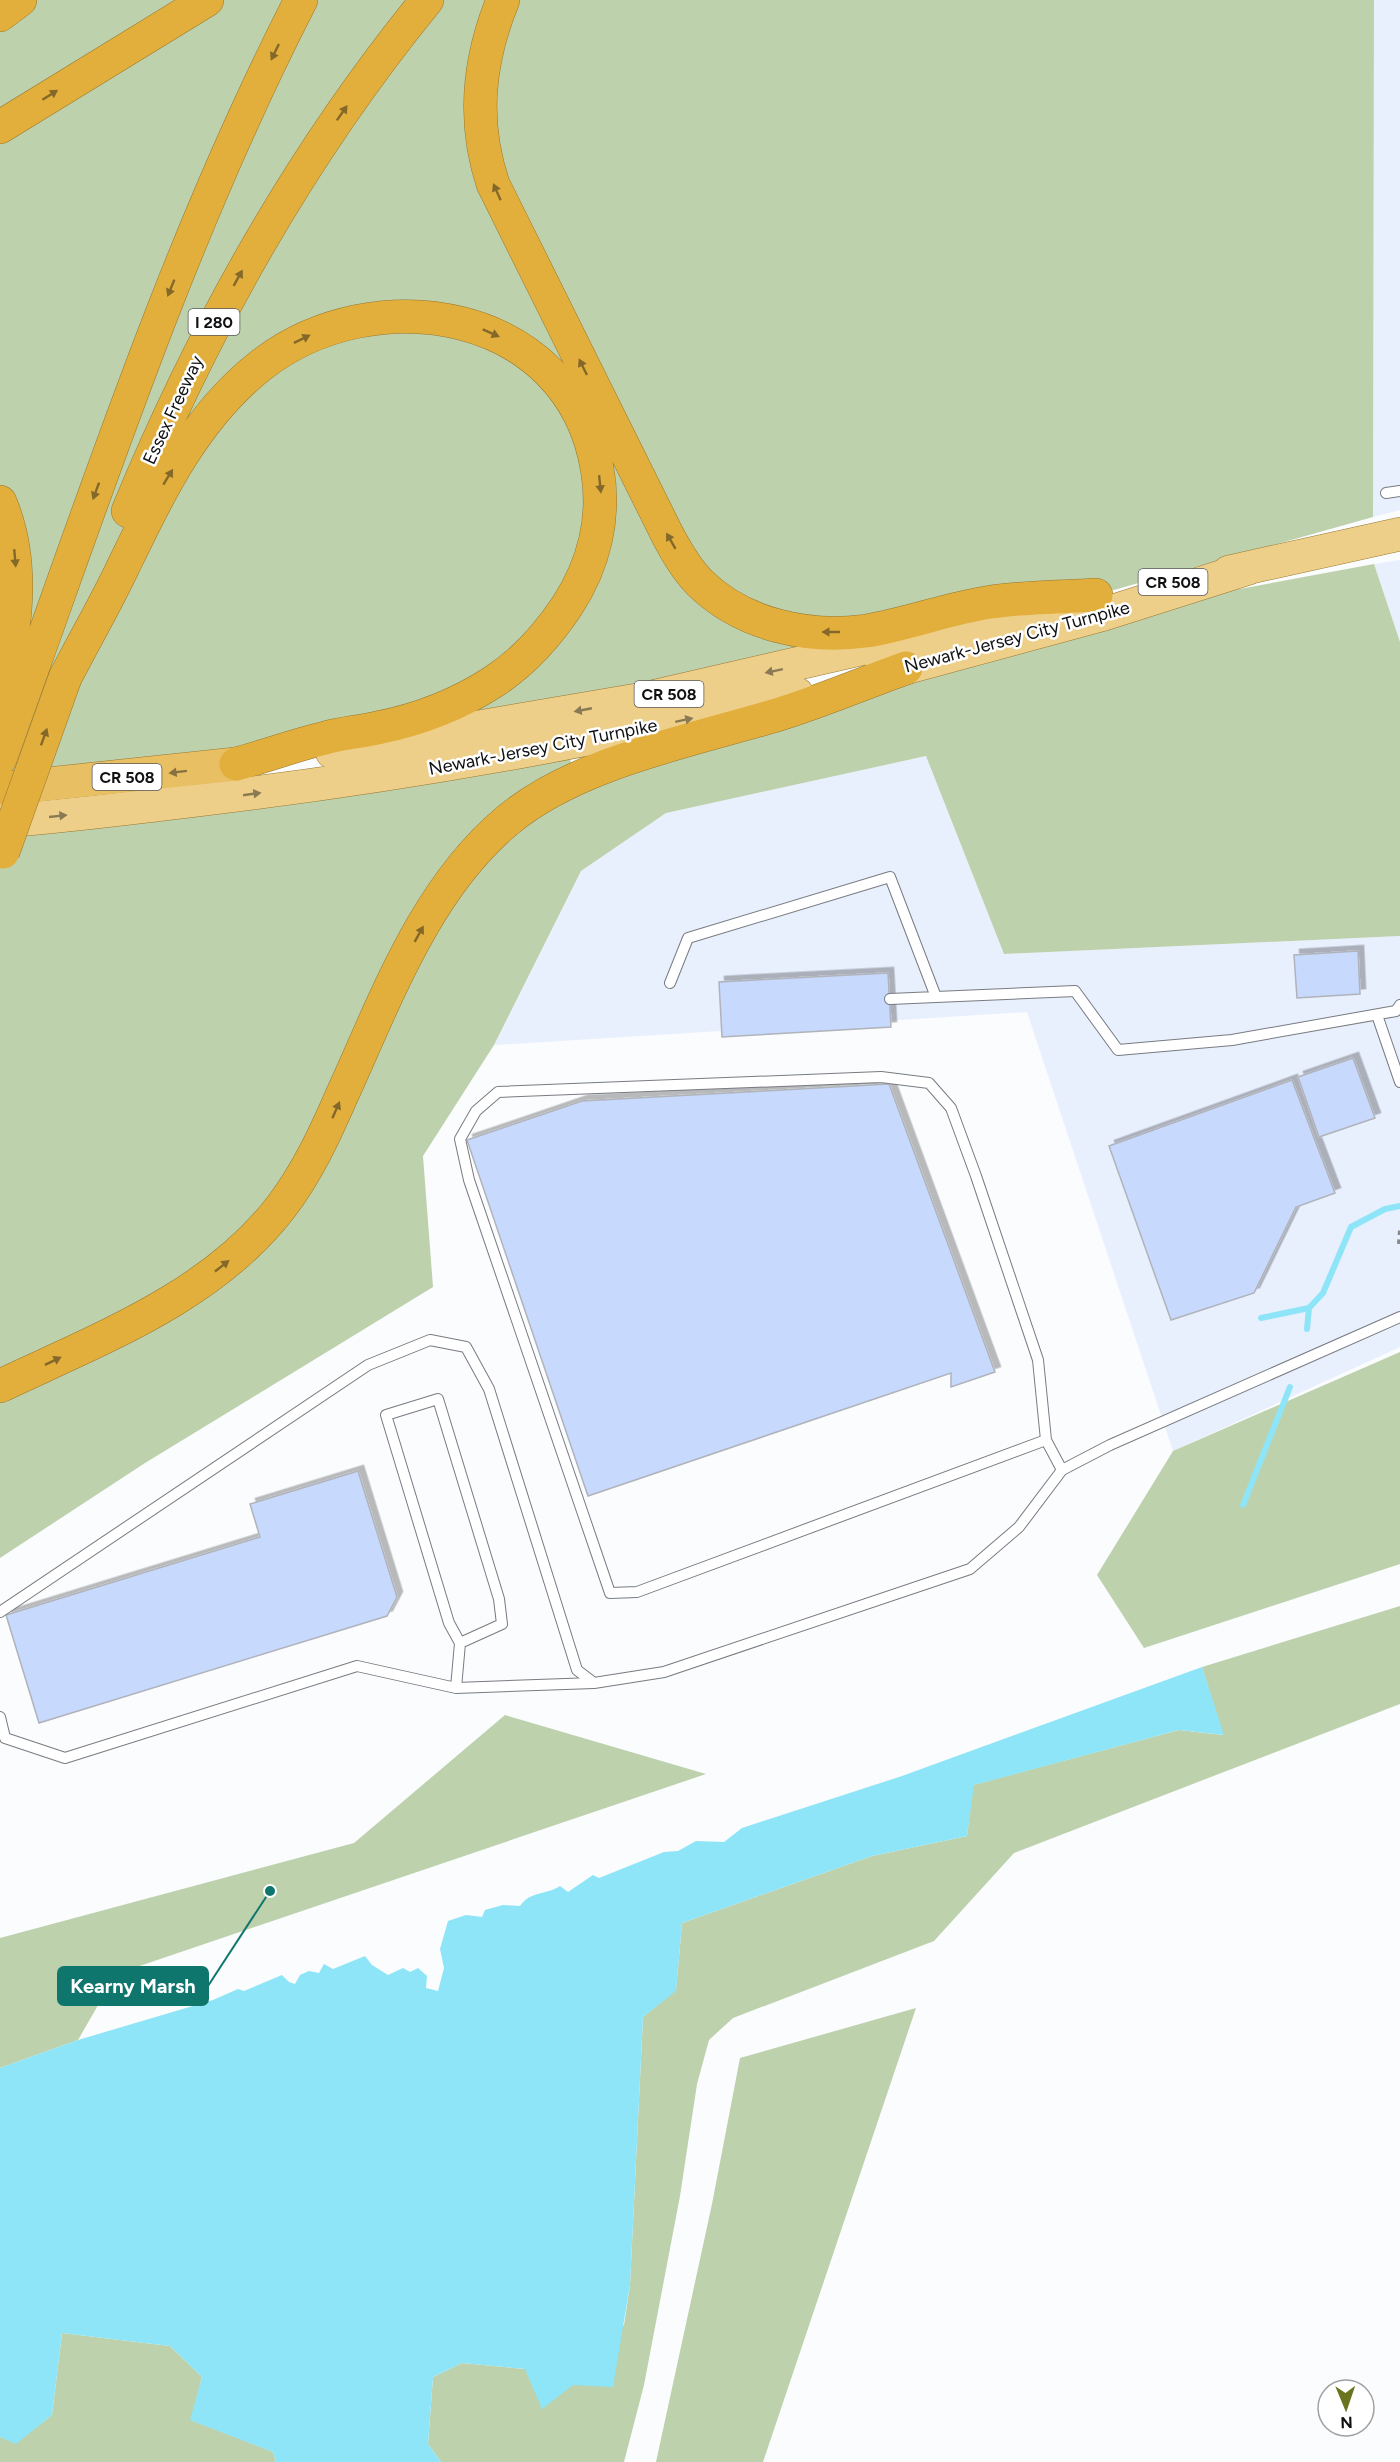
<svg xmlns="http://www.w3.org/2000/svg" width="1400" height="2462" font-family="Figtree,sans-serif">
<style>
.built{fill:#e8effd}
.green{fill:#bdd1ad}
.water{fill:#8de5f7}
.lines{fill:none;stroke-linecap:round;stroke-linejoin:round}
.stream{stroke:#8de5f7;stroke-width:6}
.building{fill:#c7d9fd;stroke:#b0b3ba;stroke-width:1.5;filter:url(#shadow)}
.service-casing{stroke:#787b81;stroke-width:12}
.primary-casing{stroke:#98782e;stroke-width:34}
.trunk-casing{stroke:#98782e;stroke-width:34}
.motorway-casing{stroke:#98782e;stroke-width:34}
.path{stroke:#87888a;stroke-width:4;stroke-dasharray:4.5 4.5;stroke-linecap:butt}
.service{stroke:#fff;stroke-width:10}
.primary{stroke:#eecf8a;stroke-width:33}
.trunk{stroke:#e8bf63;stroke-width:33}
.motorway{stroke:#e2af3c;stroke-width:33}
.motorway-bridge-casing{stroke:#98782e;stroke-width:34;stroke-linecap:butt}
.motorway-bridge{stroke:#e2af3c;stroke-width:33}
.oneway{fill:#84682a}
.oneway2{fill:#8a7a54}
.oneway3{fill:#87713f}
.labels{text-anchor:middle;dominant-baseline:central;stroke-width:5;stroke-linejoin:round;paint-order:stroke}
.shield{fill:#fff;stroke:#58585a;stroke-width:1.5}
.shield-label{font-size:16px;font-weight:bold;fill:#101113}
.street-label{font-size:18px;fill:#101113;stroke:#fff}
.leader{fill:none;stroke:#0f766e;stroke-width:2}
.callout-dot{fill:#0f766e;stroke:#fff;stroke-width:2}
.callout{fill:#0f766e;stroke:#0f766e;stroke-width:2}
.callout-label{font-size:20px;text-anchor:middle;font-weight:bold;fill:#fff}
</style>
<defs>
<filter id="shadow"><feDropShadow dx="5.5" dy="-5.5" stdDeviation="0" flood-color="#0004"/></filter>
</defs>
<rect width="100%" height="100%" fill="#fafcfe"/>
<!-- built -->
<path class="built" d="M1374,0h26v510l-27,7z
M1400,560v82l-26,-78z
M926,756l78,198 396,-18v411l-227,104 -146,-439 -533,33 87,-174 85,-58z"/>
<!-- green -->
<path class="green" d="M0,0h1374l-1,517 -277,78 -219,51 -877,143z
M1374,564l26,78v294l-396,18 -78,-198 -260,57 -85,58 -87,174 -71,111 10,131 -288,176 -145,95v-737l565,-77 11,34 528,-164z
M1400,1352v212l-256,84 -47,-73 76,-124z
M1400,1606v98l-386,149 -80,88 -201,77 -24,22 -12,44 -17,112 -36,189 -20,77h-183l-13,-18 5,-67 29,-14 63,6 99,-44 6,-40 13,-268 33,-27 6,-67 190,-67 95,-20 6,-51 206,-55 44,5 -21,-68z
M505,1715l201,59 -590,200 -38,66 -78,28v-130l354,-95z
M916,2008l-153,454h-107l56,-258 28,-146z
M62,2333l108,13 32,31 -11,43 82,32 3,10h-276v-25l16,6 36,-28z"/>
<!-- water -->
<path class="water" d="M1202,1667l22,68 -45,-5 -205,55 -7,51 -95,20 -190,67 -6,68 -33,26 -13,268 -17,102 -40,-2 -31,24 -17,-40 -63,-6 -29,14 -5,67 13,18h-165l-3,-10 -83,-32 12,-43 -32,-31 -108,-13 -10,82 -36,29 -16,-7v-369l78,-28 135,-40 25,-11 6,2 38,-16 7,7 6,2 5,-9 9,-4 10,2 5,-9 9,5 32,-13 7,9 16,10 15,-7 7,4 8,-4 9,8 -1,12 12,3 6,-23 -4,-19 8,-28 18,-6 16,2 3,-7 18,-5 17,1c10,-15 27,-11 40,-20l8,6 25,-17 6,3 65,-26 14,-1 18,-10 28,1 18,-14 160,-52z"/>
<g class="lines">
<!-- stream -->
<path class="stream" d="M1261,1318l48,-10 14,-15 28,-66 34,-18 15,-3
M1307,1329l2,-21
M1243,1505l47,-118"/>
</g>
<!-- building -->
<path class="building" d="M1358,951l2,43 -63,4 -3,-43z
M888,973l3,54 -169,10 -3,-55z
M1353,1058l22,60 -56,19 -21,-60z
M1292,1080l43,113 -39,14 -42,86 -83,27 -62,-174z
M889,1084l106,288 -44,15v-14l-363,123 -121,-356 115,-39z
M358,1471l39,126 -10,19 -348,107 -33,-108 254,-78 -10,-33z"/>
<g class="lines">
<defs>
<path id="service" d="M1386,493l14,-2
M670,983l18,-45 202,-61 46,120 139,-6 43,59 114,-10 164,-29 4,-6
M890,999l46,-2
M1377,1015l23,67
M1046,1440l-409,152 -27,1 -141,-413 -9,-41 16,-28 22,-19 383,-15 48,6 22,25 25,68 62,184 8,80 16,30
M0,1612l368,-247 62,-25 36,7 23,42 88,281 17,13
M456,1688l4,-45 -11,-20 -63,-208 52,-16 61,200 3,25 -42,19
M0,1717l5,21 60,20 292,-92 99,22 138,-5 70,-11 306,-103 49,-42 43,-57 48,-25 290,-128"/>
<path id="primary" d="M1229,572l171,-38
M879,675l225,-61 145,-46
M332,752l311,-53 400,-92
M0,821c60,-4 120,-12 180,-19 208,-24 414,-60 617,-108"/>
<path id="trunk" d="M0,789l236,-25"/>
<path id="motorway" d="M503,0c-25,61 -31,121 -10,184l174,350c9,17 19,35 33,49 43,42 108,56 166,48 43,-7 83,-23 125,-29 35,-5 71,-5 105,-7
M0,15l20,-15
M0,127l207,-127
M0,502c26,61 16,129 0,191
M128,511c76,-184 173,-357 299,-511
M65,678c19,-37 40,-73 58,-111 36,-74 71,-149 137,-201 114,-90 310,-58 337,102 9,49 -3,97 -30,138 -20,30 -43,56 -74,76 -34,22 -75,38 -116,46 -17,4 -35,5 -52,10 -30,7 -59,18 -89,26
M0,759c93,-256 176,-516 301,-759
M0,787l18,1
M0,1386c99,-47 212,-89 281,-179 26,-34 44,-73 61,-112 44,-96 83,-206 166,-275 69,-58 186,-80 272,-106 42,-13 84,-31 126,-46"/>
</defs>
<!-- service casing -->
<use href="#service" class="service-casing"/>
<!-- primary casing -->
<use href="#primary" class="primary-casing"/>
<!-- trunk casing -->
<use href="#trunk" class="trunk-casing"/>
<!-- motorway casing -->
<use href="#motorway" class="motorway-casing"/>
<!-- path -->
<path class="path" d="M1399,1244l1,-14"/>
<!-- service -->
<use href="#service" class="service"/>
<!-- primary -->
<use href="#primary" class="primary"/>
<!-- trunk -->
<use href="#trunk" class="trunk"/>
<!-- motorway -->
<use href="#motorway" class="motorway"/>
<defs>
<path id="motorway-bridge" d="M3,852l62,-174"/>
</defs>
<!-- motorway-bridge casing -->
<use href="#motorway-bridge" class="motorway-bridge-casing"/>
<!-- motorway-bridge -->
<use href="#motorway-bridge" class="motorway-bridge"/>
</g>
<!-- one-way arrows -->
<defs><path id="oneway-solid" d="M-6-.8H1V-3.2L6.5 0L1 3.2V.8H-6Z" transform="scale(1.5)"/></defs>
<g class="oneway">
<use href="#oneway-solid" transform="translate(275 52) rotate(116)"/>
<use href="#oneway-solid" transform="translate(50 95) rotate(-32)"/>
<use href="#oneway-solid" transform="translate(342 113) rotate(-55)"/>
<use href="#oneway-solid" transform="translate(497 192) rotate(-114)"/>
<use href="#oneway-solid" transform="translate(238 278) rotate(-61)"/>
<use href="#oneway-solid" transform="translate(171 288) rotate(112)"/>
<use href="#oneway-solid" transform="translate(491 333) rotate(24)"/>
<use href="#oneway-solid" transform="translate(302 339) rotate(-26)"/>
<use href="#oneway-solid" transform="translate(583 367) rotate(-116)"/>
<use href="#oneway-solid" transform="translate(168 477) rotate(-59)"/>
<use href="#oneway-solid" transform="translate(600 484) rotate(84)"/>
<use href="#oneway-solid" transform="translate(96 491) rotate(110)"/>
<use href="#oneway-solid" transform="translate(671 541) rotate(-120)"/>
<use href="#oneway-solid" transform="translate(15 558) rotate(85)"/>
<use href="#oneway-solid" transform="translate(831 632) rotate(-180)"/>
<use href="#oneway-solid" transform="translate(44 737) rotate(-70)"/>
<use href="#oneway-solid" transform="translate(419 934) rotate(-61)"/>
<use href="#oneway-solid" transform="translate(336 1110) rotate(-66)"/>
<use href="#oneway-solid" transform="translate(222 1266) rotate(-38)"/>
<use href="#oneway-solid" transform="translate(53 1361) rotate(-26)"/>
</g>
<g class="oneway2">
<use href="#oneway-solid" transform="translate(774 671) rotate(168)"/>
<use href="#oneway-solid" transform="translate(583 710) rotate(169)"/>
<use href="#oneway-solid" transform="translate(684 720) rotate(-12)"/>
<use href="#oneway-solid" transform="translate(252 794) rotate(-8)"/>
<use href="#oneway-solid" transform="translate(58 816) rotate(-6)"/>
</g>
<use class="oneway3" href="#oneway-solid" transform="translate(178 772) rotate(173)"/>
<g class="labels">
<!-- shield labels -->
<g class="shield">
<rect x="188.5" y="309" width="51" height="26" rx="4.5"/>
<rect x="1138.5" y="569" width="69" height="26" rx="4.5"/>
<rect x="634.5" y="681" width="69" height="26" rx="4.5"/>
<rect x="92.5" y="764" width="69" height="26" rx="4.5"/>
</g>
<g class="shield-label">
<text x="214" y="322">I 280</text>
<text x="1173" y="582">CR 508</text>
<text x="669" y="694">CR 508</text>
<text x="127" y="777">CR 508</text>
</g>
<!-- street labels -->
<g class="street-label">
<text transform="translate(173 410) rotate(-65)">Essex Freeway</text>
<text transform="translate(1017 637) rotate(-15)">Newark-Jersey City Turnpike</text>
<text transform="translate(543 747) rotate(-11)">Newark-Jersey City Turnpike</text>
</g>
</g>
<!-- callouts -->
<path class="leader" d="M270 1891L208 1986"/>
<circle class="callout-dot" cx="270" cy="1891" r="6"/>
<rect class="callout" x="58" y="1967" width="150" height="38" rx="6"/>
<g class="callout-label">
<text x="133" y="1993">Kearny Marsh</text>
</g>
<!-- north arrow -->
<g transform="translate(1346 2408) rotate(178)"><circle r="28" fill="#ffffff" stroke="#9fa0a1" stroke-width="1.5"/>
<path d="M0-4.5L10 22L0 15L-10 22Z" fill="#6a731d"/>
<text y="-9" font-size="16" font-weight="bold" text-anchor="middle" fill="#101113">N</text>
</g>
</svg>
